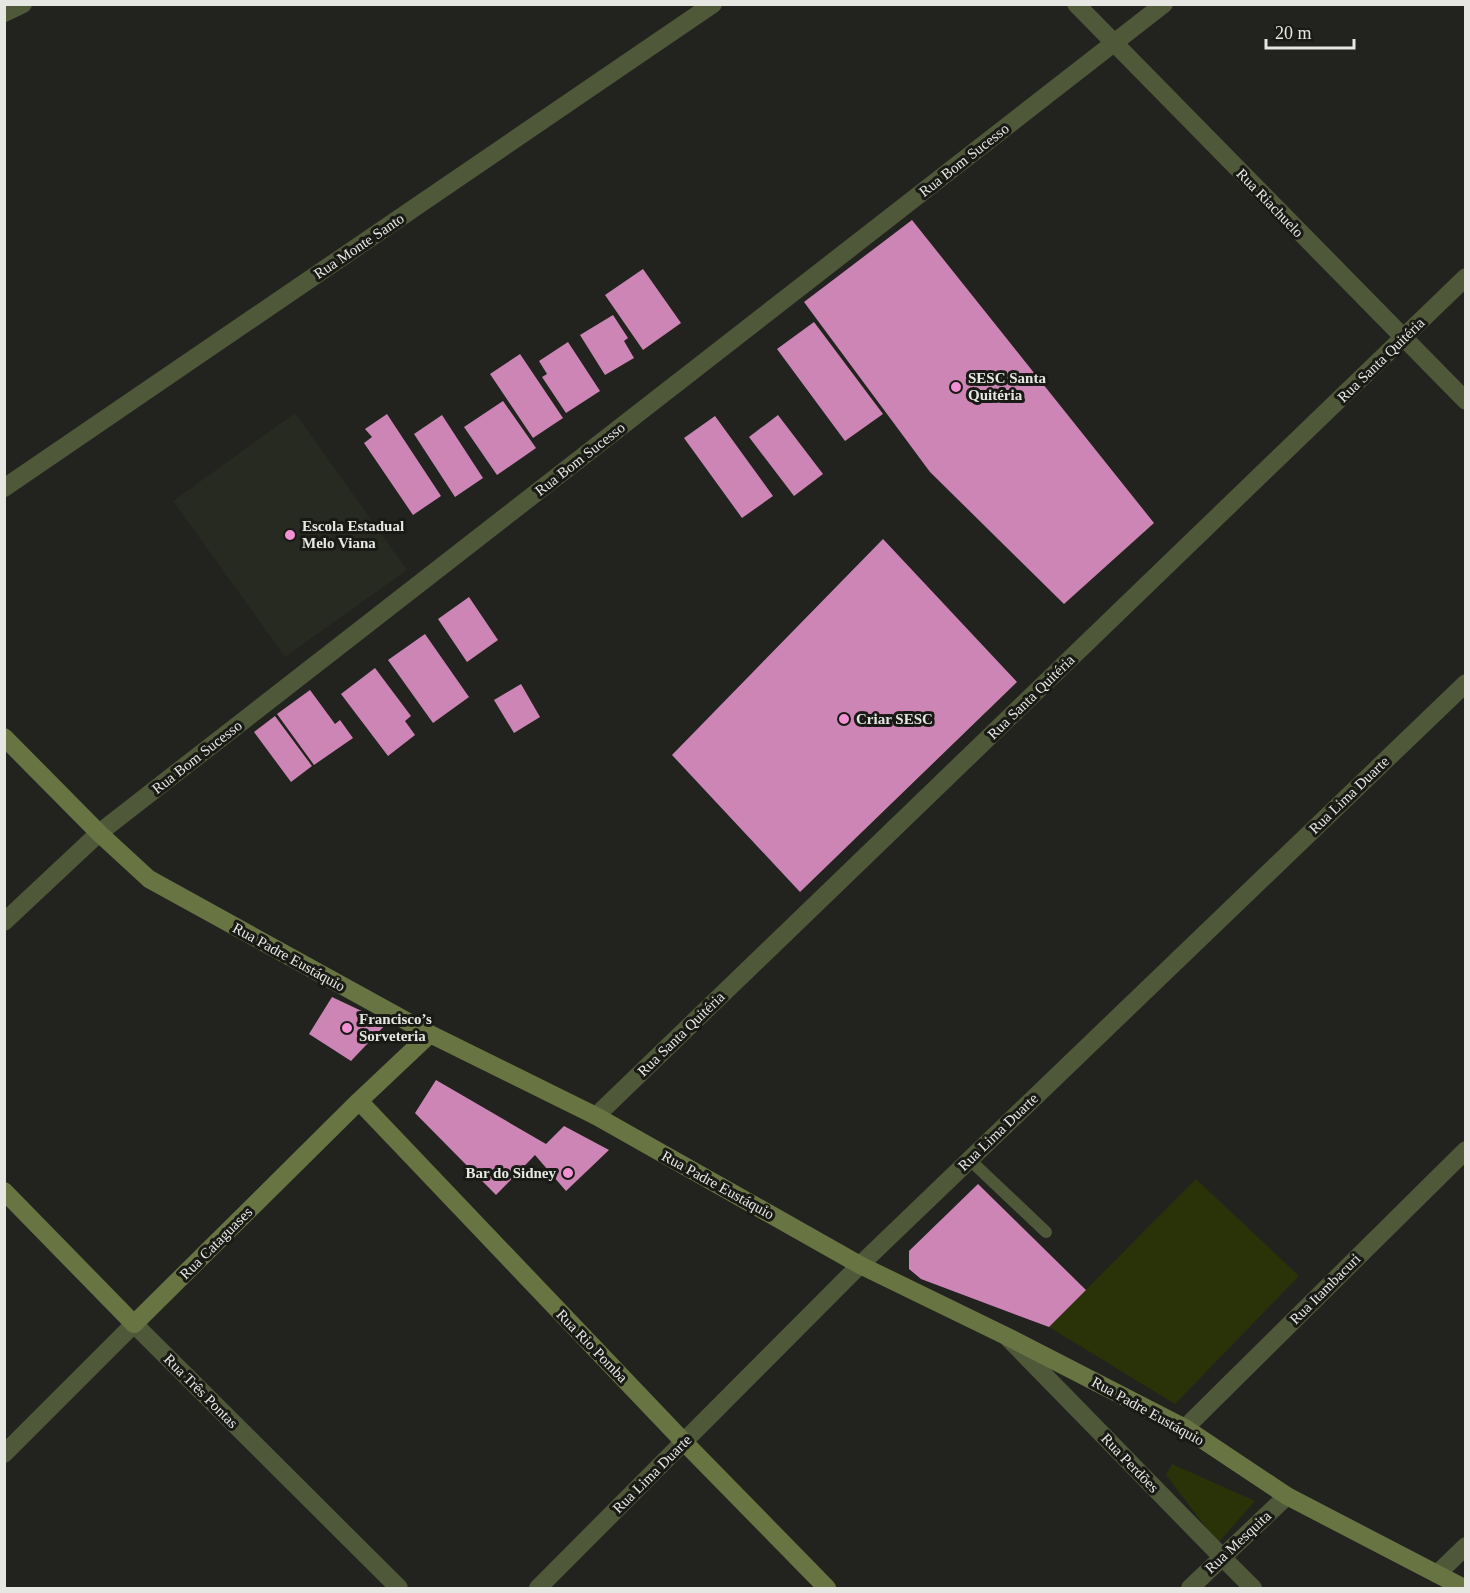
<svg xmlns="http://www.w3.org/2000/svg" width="1470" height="1593" font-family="'Times New Roman',serif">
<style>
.built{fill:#272a20}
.green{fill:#2a3308}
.building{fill:#cd85b6}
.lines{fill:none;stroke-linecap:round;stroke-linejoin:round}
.service{stroke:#4f5839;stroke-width:12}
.minor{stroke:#4f5839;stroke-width:18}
.tertiary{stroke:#4f5839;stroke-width:18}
.secondary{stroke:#687543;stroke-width:18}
.poi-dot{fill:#f491d4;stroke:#191a15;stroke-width:2}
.labels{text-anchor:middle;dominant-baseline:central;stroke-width:6;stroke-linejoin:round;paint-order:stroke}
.street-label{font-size:15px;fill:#e6e7e3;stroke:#191a15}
.poi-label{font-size:15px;font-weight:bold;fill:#e6e7e3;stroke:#191a15;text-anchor:start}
</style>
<rect width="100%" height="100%" fill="#22231f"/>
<!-- built -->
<path class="built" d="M295,413l112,157 -122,87 -112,-156z"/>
<!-- green -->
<path class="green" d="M1196,1179l103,97 -124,128 -126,-77z
M1172,1464l83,37 -37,42 -52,-68z"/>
<!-- building -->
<path class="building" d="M912,220l242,303 -90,81 -134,-132 -126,-170z
M643,269l38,54 -38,27 -38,-55z
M613,315l15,23 -4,3 10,17 -29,17 -25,-40z
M814,322l69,92 -38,27 -68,-92z
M568,342l32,49 -34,22 -24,-36 5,-3 -8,-13z
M520,354l43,64 -30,20 -43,-64z
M503,401l33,47 -39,27 -33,-48z
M387,414l54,82 -28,19 -49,-72 8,-6 -7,-8z
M442,415l41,63 -28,19 -41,-63z
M778,415l45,59 -29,22 -45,-59z
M715,416l58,80 -31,22 -58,-80z
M883,539l134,143 -217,210 -128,-137z
M469,597l29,43 -31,22 -29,-43z
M425,634l44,63 -36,26 -45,-63z
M375,668l36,48 -6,5 10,14 -27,21 -47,-62z
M521,684l19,33 -26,16 -20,-33z
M310,690l25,34 5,-4 13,18 -39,27 -37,-51z
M275,716l37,50 -21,16 -37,-50z
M332,997l55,26 -36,38 -42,-27z
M436,1080l110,64 18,-18 45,24 -43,41 -31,-36 -39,40 -81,-82z
M978,1184l108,106 -37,37 -128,-48 -12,-10v-18z"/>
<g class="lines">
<!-- service -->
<path class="service" d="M970,1160l76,72"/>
<!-- minor -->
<path class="minor" d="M1076,4l390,397
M4,13l19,-9
M4,488l709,-484
M4,922l95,-89 1065,-829
M1185,1428l281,-278
M4,1454l130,-130 265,264
M1222,1557l31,31
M1437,1574l29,-28
M538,1588l322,-323 606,-582"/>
<!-- tertiary -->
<path class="tertiary" d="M596,1116l870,-839
M1009,1339l213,218
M1190,1588l97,-92"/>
<!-- secondary -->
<path class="secondary" d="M4,737l95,96 50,46 281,155 166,82 264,149 148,72 177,91 102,68 177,92
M359,1101l325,341 143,146
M4,1191l130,133 225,-223 71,-67"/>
</g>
<!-- markers -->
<g class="poi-dot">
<circle cx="956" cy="387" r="6"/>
<circle cx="290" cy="535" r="6"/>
<circle cx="844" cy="719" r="6"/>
<circle cx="347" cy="1028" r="6"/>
<circle cx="568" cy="1173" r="6"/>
</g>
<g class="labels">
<!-- street labels -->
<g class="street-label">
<text transform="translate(964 160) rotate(-38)">Rua Bom Sucesso</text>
<text transform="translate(1270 203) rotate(46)">Rua Riachuelo</text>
<text transform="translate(359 246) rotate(-34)">Rua Monte Santo</text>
<text transform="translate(1381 360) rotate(-44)">Rua Santa Quitéria</text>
<text transform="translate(580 459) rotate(-38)">Rua Bom Sucesso</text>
<text transform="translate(1031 697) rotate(-44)">Rua Santa Quitéria</text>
<text transform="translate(197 757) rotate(-38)">Rua Bom Sucesso</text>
<text transform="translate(1349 795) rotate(-44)">Rua Lima Duarte</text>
<text transform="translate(289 957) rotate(29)">Rua Padre Eustáquio</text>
<text transform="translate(681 1034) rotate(-44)">Rua Santa Quitéria</text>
<text transform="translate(998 1132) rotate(-44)">Rua Lima Duarte</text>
<text transform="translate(718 1185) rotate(29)">Rua Padre Eustáquio</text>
<text transform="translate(216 1243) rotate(-45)">Rua Cataguases</text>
<text transform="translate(1325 1289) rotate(-45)">Rua Itambacuri</text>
<text transform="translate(592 1346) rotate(46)">Rua Rio Pomba</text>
<text transform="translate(201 1391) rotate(45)">Rua Três Pontas</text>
<text transform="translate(1148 1411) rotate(29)">Rua Padre Eustáquio</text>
<text transform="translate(1130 1463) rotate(46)">Rua Perdões</text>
<text transform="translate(652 1474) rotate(-45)">Rua Lima Duarte</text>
<text transform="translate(1238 1542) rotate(-43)">Rua Mesquita</text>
</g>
<!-- poi labels -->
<g class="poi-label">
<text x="968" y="378">SESC Santa<tspan x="968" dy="17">Quitéria</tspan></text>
<text x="302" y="526">Escola Estadual<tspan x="302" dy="17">Melo Viana</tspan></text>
<text x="856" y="719">Criar SESC</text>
<text x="359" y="1019">Francisco’s<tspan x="359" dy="17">Sorveteria</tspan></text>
<text x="556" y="1173" text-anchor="end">Bar do Sidney</text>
</g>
</g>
<!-- border -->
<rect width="1470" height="1593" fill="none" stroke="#e6e7e3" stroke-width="12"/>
<!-- scale -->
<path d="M1266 39v9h88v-9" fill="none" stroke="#e6e7e3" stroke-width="3"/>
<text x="1275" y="39" font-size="18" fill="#e6e7e3" stroke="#191a15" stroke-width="4.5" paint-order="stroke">20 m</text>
</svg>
